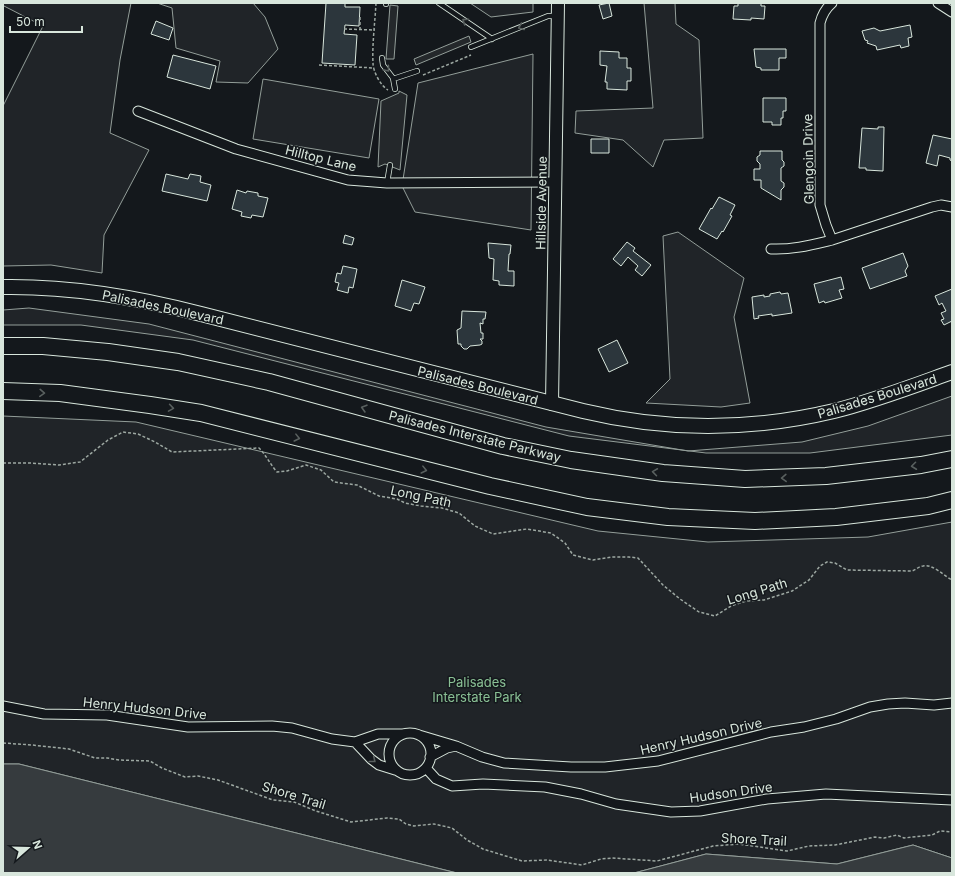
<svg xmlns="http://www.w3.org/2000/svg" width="955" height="876" font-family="Inter,sans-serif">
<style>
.green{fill:#202428;stroke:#939e99}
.parking{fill:#24282b;stroke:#939e99}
.water{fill:#363b3e;stroke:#939e99}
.building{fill:#2c363c;stroke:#d8e6dc}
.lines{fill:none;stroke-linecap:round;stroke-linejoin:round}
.service-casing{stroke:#d8e6dc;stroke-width:6}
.minor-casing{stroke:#d8e6dc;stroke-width:11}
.secondary-casing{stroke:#d8e6dc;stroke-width:14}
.primary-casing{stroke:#d8e6dc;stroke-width:16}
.motorway-casing{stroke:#d8e6dc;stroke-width:18}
.path{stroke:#9da8a2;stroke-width:1.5;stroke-dasharray:3 2;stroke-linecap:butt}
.service{stroke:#14181c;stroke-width:4.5}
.minor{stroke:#14181c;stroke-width:9}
.secondary{stroke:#14181c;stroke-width:12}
.primary{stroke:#14181c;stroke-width:14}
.motorway{stroke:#14181c;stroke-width:16}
.oneway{stroke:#59605f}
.labels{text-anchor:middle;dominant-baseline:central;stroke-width:3;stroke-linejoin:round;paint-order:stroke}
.street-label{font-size:13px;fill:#d8e6dc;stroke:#14181c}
.park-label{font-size:13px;fill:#8ac095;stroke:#14181c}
</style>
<rect width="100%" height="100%" fill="#14181c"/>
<!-- green -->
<path class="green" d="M3,3h128l-11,57 -10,73 39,17 -45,85 -2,38 -51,-8 -48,1v-160l40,-80 -39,-20 -1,2z
M157,3h96l12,14 13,32 -30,34 -32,-1 4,-21 -44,-13 -4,-40z
M470,3h63v9l-42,5z
M644,3h31l1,21 23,16 4,98 -39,2 -11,27 -30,-27 -48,-7 1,-22 77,-3z
M533,54l-2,176 -116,-18 -13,-26 16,-103z
M263,79l116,20 -10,59 -116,-19z
M678,232l66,46 -10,39 16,86 -29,4 -75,-4 24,-24 -7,-143z
M29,308l120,16 397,103 142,24 114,-9 66,-16 84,-30v39l-142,18h-104l-137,-17 -376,-96 -112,-15h-78v-15z
M3,416l133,6 462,109 110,11 160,-5 84,-15v336l-39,-13 -76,19 -131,-10 -72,19h-177l-438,-109h-16z"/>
<!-- parking -->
<path class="parking" d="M390,5l8,1 -4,53h-8z
M469,36l2,6 -55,23 -2,-6z
M399,91l8,4 -7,75 -15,-6 -7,3 3,-66 18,-8z"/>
<!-- water -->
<path class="water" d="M3,764h16l438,109h-454z
M913,845l39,13v15h-318l72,-19 131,10z"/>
<!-- building -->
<path class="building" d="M326,3h19v4h15l-1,19 -14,-1 -1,9 13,1 -2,30 -33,-2z
M609,3l3,13 -9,3 -4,-14z
M738,3h23v3h4l-1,13 -13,-1v2l-18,-1 1,-13h4z
M156,21l17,7 -4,12 -18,-6z
M910,25l2,12 -4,1 1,8 -8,2 -1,-3 -23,5 -1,-4 -9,-3 1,-2 -3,-1 -3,-9 12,-3 6,3z
M754,49h32v9h-7v12h-18v-2l-5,-1z
M600,51l19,1v6h8v10h4v13h-4v9l-20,-1v-7h-2l2,-16 -7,-1z
M173,55l43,11 -6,23 -43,-12z
M763,98h23v13h-3v7h-2v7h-9v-3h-9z
M878,127h6l-1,44 -17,-1v-2h-7l3,-40 16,1z
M933,135l19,4v22l-2,-1v-2l-11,-3 -2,11 -11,-3z
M591,139h18v14h-18z
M760,151h22v9l2,2v4l-3,2v13l3,2v4l-3,3v10l-20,-12v-8h-7v-11h6v-5l-3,-3v-4l3,-2z
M166,174l22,5 2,-5 11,2 -1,6 11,3 -4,16 -45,-10z
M237,190l9,3 1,-2 11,2v3l10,2 -5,19 -11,-2 -1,3 -10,-2 1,-4 -10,-3z
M719,197l16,8 -5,10 2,1 -9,16 -1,-1 -5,8 -18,-10 12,-21 1,1z
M345,235l9,3 -2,7 -9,-2z
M627,242l8,6 -2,3 18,14 -9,11 -7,-6 3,-4 -10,-9 -7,9 -8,-7z
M488,243l23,2 -1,9h-1l-1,17h6v15l-15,-1v-4l-6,-1 1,-21 -5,-1z
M903,253l5,13 -3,5 2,5 -37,13 -8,-21z
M343,266l14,3 -4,19 -4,-1 -1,6 -11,-3 2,-7 -4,-1 2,-9 4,1z
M841,277l3,12 -5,1 3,8 -17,5 -1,-2 -5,2 -5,-19z
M402,280l23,7 -6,17 -5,-1 -3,8 -16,-5z
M952,289v32l-8,4 -3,-5 3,-1 -3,-6 5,-2 -4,-8 -3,2 -4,-9z
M780,292l1,2 7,-1 4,20 -20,3v-2l-14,2 1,2 -5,1 -2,-22 12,-2v2l6,-1v-2z
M462,311l24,1 -1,7h-2v5l-3,-1 1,10h2v6h-3l2,2v3l-2,1 -10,1 -3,3h-3l-3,-3v-2h-3l-1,-14 4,-2z
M617,340l11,23 -19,9 -11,-23z"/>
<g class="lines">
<defs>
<path id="service" d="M439,3l53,36
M386,4v-1
M471,47l77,-31h10
M382,58l1,7 10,13 2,11
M393,79l24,-8
M387,183l3,-18"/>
<path id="minor" d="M832,3c-7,6 -10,12 -12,20v182l6,20 6,15 100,-33 9,-2 11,2
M938,3l14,9
M138,111l98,38 112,31 39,3 168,-1
M771,249c21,1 40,-4 61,-9
M3,706l41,8 63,1 81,12 84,-1 20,2 40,11 23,3 23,-8h25
M389 754a21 21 0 1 1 42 0a21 21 0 1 1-42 0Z
M419,735l37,11 26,11 22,6 67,4h34l53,-6 113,-29 33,-5 32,-8 34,-12 18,-3 17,-1 29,2 18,-2
M355,742l16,17 8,6 16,5
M430,757l17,-9 9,-2
M426,768l10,11 16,7 31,-2 62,3 36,7 35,10 55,8 29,-1 67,-12 59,-5 126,6"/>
<path id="secondary" d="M552,404l6,-401"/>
<path id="primary" d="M3,287c67,-1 133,10 198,27l382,97c83,20 167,20 251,0 40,-10 79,-25 118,-39"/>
<path id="motorway" d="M3,346h40l65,6 70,10 91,20 234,64 68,14 92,13 82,6 81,-3 95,-11 31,-6
M3,391l57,2 90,12 51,8 289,73 97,21 81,10 87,4 81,-4 92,-11 24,-6"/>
</defs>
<!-- service casing -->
<use href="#service" class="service-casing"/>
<!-- minor casing -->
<use href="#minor" class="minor-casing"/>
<!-- secondary casing -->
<use href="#secondary" class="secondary-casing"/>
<!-- primary casing -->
<use href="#primary" class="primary-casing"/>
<!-- motorway casing -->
<use href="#motorway" class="motorway-casing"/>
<!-- path -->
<path class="path" d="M376,3c-1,19 -4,42 -3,60 0,9 8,23 15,27
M360,17v12
M344,29l31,1
M319,65l55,3
M423,75l48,-20
M3,463h27l29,2 21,-3 28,-22 15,-8 15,2 17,8 17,10 87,-4c7,7 11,16 18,24l10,-1 19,-6 15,5 13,12 23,3 22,11 18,3 8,4 16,3 21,2 17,5 16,13 18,8 34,-5 24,4 14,10 8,12 20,5 19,-3h17l9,1 25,27 17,14 19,13 16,4 16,-10 15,-5 18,-1 28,-9 17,-11 11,-14 7,-4 8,1 12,7 65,1c4,-1 7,-5 11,-5 10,-2 20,9 29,14
M3,743l29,2 37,4 26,9h12l12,2 31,1 12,7 23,9 13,-1 20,4 55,20 21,2 22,9 35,11 36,-4 12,1 7,5 8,2 20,-2 18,4 15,12 16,9 39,12 25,-1 35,5 19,-6 11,-1 45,3 56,-15 26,-2 48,7 22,-5 26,-1 40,-8 9,1 13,-3 7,3 28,-3 8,-4 12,1"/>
<!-- service -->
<use href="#service" class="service"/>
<!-- minor -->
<use href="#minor" class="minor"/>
<!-- secondary -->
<use href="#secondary" class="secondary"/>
<!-- primary -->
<use href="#primary" class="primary"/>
<!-- motorway -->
<use href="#motorway" class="motorway"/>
</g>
<!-- one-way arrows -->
<defs><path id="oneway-chevron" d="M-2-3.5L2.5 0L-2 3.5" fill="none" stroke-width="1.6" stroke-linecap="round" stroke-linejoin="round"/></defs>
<g class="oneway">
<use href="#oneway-chevron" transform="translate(465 21) rotate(-146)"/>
<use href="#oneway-chevron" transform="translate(521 27) rotate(158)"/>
<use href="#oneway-chevron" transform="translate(387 69) rotate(50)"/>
<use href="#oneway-chevron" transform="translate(42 393) rotate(3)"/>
<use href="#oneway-chevron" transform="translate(171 408) rotate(9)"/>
<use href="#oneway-chevron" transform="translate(364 408) rotate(-164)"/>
<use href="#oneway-chevron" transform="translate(297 438) rotate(14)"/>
<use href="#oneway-chevron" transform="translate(914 466) rotate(173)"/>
<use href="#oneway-chevron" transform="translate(424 470) rotate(14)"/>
<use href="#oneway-chevron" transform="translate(655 472) rotate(-172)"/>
<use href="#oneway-chevron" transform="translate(784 478) rotate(178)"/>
<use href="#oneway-chevron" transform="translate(373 760) rotate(39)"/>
</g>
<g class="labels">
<!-- street labels -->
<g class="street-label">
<text transform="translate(321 158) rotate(14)">Hilltop Lane</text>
<text transform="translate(808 159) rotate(-91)">Glengoin Drive</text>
<text transform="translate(541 203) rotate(-89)">Hillside Avenue</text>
<text transform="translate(163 307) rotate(12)">Palisades Boulevard</text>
<text transform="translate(478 385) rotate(14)">Palisades Boulevard</text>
<text transform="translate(877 396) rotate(-17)">Palisades Boulevard</text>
<text transform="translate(475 436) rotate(14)">Palisades Interstate Parkway</text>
<text transform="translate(421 496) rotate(12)">Long Path</text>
<text transform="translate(757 591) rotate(-17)">Long Path</text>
<text transform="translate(145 708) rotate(6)">Henry Hudson Drive</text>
<text transform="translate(701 736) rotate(-13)">Henry Hudson Drive</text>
<text transform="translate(731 792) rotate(-8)">Hudson Drive</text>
<text transform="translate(294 795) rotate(17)">Shore Trail</text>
<text transform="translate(754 839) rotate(3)">Shore Trail</text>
</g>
<!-- park labels -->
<g class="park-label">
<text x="477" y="682">Palisades<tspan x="477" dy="15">Interstate Park</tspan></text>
</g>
</g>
<!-- border -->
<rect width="955" height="876" fill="none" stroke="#d8e6dc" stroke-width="8"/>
<!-- north arrow -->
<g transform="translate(28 848) rotate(70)" stroke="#14181c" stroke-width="3" paint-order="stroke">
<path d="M0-3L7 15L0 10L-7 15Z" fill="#d8e6dc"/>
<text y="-6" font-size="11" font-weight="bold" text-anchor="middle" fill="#d8e6dc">N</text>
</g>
<!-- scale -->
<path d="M10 26v6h72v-6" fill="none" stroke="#d8e6dc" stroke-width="2"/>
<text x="16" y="26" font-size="12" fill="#d8e6dc" stroke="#14181c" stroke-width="3" paint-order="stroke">50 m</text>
</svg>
